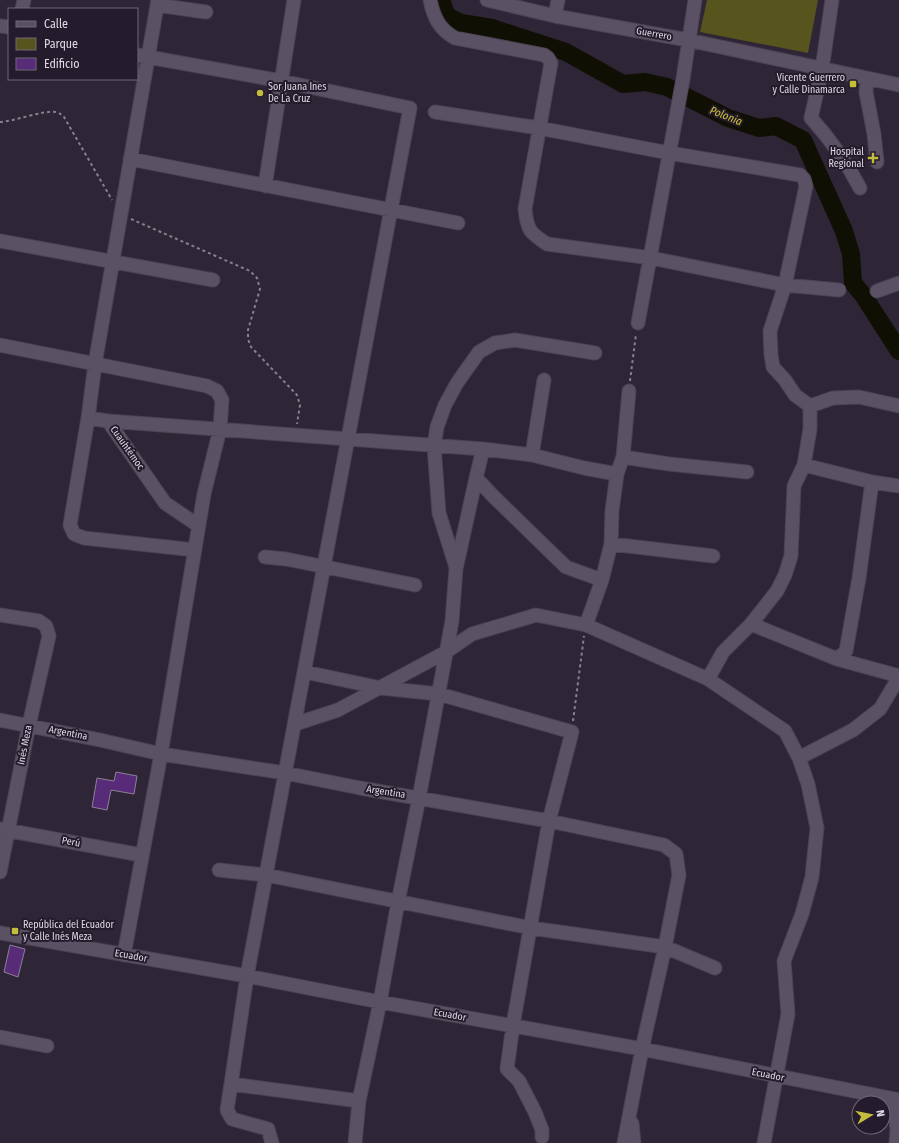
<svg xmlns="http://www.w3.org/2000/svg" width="899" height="1143" font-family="'Fira Sans Condensed',sans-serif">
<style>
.green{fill:#57541e}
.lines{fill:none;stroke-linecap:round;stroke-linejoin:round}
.river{stroke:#100f03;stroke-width:18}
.building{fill:#572b77;stroke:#8c8196}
.minor-casing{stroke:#4a4351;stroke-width:15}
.path{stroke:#87808e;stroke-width:2;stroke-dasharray:3 3;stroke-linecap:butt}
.minor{stroke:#5b5164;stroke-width:13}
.poi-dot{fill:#c3bd3e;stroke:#241b2c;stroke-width:1.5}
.labels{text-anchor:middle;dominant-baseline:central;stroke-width:4;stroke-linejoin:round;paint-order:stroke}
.street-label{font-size:10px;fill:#dfd9e5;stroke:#241b2c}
.poi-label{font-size:10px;fill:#dfd9e5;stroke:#241b2c;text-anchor:end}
.water-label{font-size:11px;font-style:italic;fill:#cec632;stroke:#241b2c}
</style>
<rect width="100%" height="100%" fill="#2e2536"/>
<!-- green -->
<path class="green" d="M707,0h111l-10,53 -108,-21z"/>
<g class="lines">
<!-- river -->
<path class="river" d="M442,0l1,6 4,10 14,7 31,5 74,24 57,32 22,-2 22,5 61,31 31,10 17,-2 27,14 41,91 7,23 2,29 10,12 36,56"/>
</g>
<!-- building -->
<path class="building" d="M116,772l21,4 -3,18 -23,-4 -4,20 -15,-3 5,-29 17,3z
M10,945l15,4 -7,28 -14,-5z"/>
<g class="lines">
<defs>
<path id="minor" d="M158,0l-63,364 -7,54 20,3 57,82 34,23
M430,0c4,18 9,29 25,38l89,17 4,3 3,5 -26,146c2,21 5,24 22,35l104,14 134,27 54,5
M487,0l68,16 133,24 211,45
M832,0l-10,69 -11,49c19,21 36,45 49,70
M157,5l49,7
M22,9l2,-9
M555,16l3,-16
M0,26l9,1
M137,55l144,26 129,27 -163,868 -16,108 128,17
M867,79l-1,13 8,42 3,28
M435,112l104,16 130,25 131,22 4,4 2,7 -21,99 -15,46 1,24 2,12 12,13 10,15 15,11v23l-6,36 -10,21 -3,70 -6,19 -8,16 -26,33 -28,28 -15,27
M130,159l328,64
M265,186l29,-186
M0,241l213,39
M877,291l22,-8
M638,323l45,-244 12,-79
M0,345l207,41 10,5 5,9 -2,29 -16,65 -43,260 -37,201
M810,406l23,-8 26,-1 40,9
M88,418l-18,107 4,9 10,4 111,12
M108,421l375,28 49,6 52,13 33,6
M483,449l-7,29 18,19 72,70 36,13
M532,455l12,-75
M623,457l46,7 78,8
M804,465l68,17 27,4
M611,544l102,12
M265,557l21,2 129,26
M456,567l-17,-54 -5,-67 3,-19 8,-22 12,-22 22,-31 16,-9 20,-3 80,13
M0,615l39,6 7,5 3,10 -20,89 -29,147
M751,624l86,35 62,17
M586,625l16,-45 9,-36 1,-33 5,-37 6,-17 6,-66
M837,659l9,-8 13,-73 13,-96
M305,672l76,16 58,6 133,38 -23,89 -36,204 -6,44 12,12 16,31 7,18v7
M0,720l100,20 61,14 124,19 75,15 189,33 115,24 12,9 3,21 -14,72 -23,102 -18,94
M295,724l43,-14 108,-58 26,-18 64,-19 50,10 122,54 77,52 14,27 9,26 9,44 -5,49 -10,37 -18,47 4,53 -24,129
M799,758l54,-28 27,-21 19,-32
M0,829l141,26
M219,870l47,5 265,53 134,19 50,21
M0,933l247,43 133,26 262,47 257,51
M0,1037l47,9
M231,1084l-4,26 5,9 36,10 4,14
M894,1100l3,30 -1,13
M632,1123l2,20
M355,1143l4,-42 21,-99 18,-100 21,-104 33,-177 4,-52 20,-91"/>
</defs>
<!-- minor casing -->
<use href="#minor" class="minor-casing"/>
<!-- path -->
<path class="path" d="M0,122c16,-1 43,-12 56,-10 4,1 6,3 8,5l48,83
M131,219l119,52 7,7 3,11 -12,41v9l3,8 46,48 3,10 -3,19
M630,381l6,-47
M573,721l11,-85"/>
<!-- minor -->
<use href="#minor" class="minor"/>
</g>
<!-- markers -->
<g class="poi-dot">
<rect x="849" y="80" width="8" height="8" rx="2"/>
<circle cx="260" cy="93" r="4"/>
<path d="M871 152h4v4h4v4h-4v4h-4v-4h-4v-4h4z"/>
<rect x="11" y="927" width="8" height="8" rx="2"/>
</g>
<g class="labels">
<!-- street labels -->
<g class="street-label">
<text transform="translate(654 34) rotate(10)">Guerrero</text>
<text transform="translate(127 448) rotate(55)">Cuauhtémoc</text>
<text transform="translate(68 733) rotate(11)">Argentina</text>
<text transform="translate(25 745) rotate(-79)">Inés Meza</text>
<text transform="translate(386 792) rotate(9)">Argentina</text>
<text transform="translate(71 842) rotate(11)">Perú</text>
<text transform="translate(131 956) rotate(10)">Ecuador</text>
<text transform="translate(450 1015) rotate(10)">Ecuador</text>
<text transform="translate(768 1075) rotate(11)">Ecuador</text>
</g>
<!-- poi labels -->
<g class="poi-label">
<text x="845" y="78">Vicente Guerrero<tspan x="845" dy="12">y Calle Dinamarca</tspan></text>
<text x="268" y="87" text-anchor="start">Sor Juana Ines<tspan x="268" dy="12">De La Cruz</tspan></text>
<text x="864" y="152">Hospital<tspan x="864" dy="12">Regional</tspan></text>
<text x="23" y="925" text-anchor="start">República del Ecuador<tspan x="23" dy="12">y Calle Inés Meza</tspan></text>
</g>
<!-- water labels -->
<g class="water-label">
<text transform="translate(726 116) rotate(22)">Polonia</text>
</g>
</g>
<!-- legend -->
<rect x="8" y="8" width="130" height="72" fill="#241b2c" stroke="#6f6776"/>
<rect x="16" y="21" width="20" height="6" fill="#5b5164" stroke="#6f6776"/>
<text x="44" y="28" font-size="12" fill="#dfd9e5">Calle</text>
<rect x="16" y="38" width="20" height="12" fill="#57541e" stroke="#6f6776"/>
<text x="44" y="48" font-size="12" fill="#dfd9e5">Parque</text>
<rect x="16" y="58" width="20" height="12" fill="#572b77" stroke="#6f6776"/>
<text x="44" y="68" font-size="12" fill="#dfd9e5">Edificio</text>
<!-- north arrow -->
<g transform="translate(871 1115) rotate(80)"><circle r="19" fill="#241b2c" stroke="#6f6776"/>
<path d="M0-3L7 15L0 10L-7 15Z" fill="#c3bd3e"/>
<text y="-6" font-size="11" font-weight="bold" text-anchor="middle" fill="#dfd9e5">N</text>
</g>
</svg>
